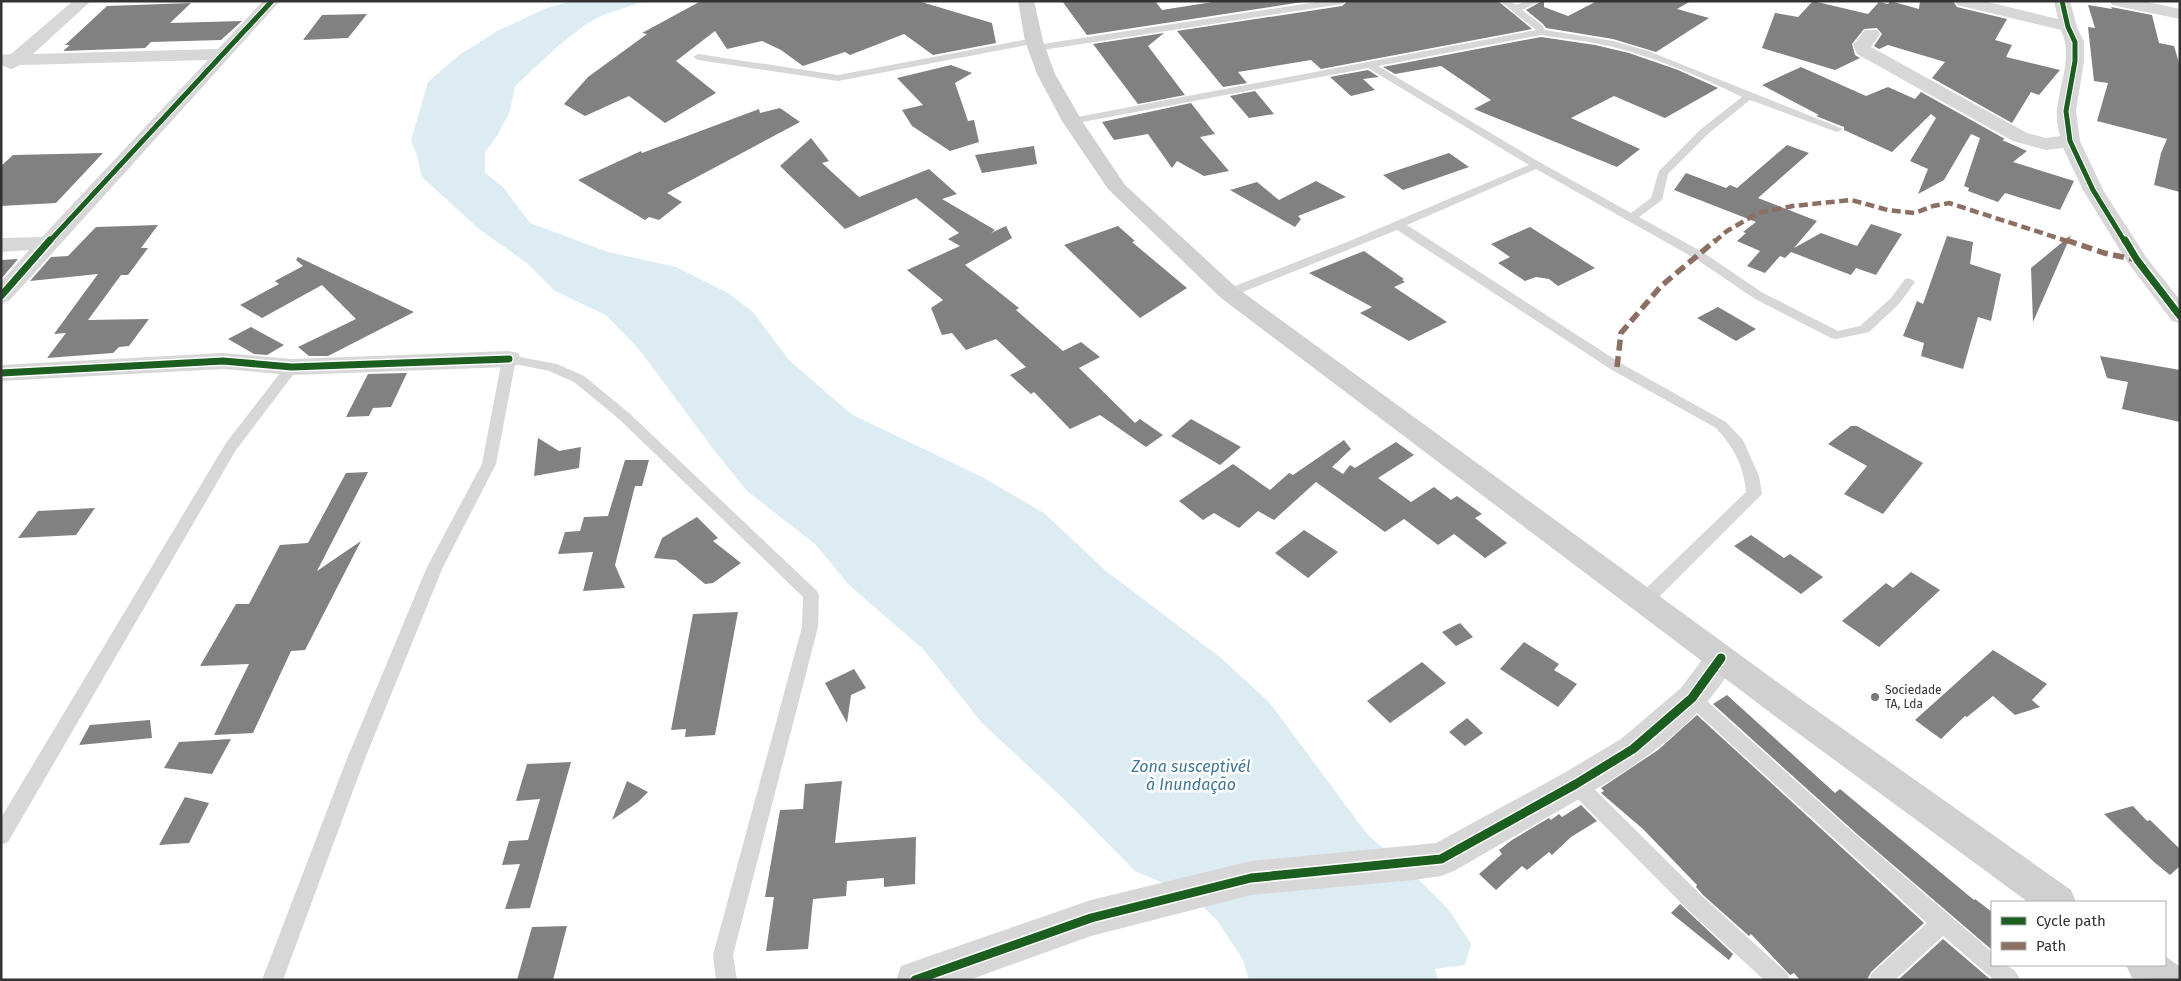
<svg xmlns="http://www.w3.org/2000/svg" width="2181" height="981" font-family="'Fira Sans',sans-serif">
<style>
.water{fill:#ddebf3}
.building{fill:#818181}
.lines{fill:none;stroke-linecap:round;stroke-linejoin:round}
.lane{fill:#d7d7d7;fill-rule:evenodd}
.street{fill:#d7d7d7;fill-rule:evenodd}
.secondary{fill:#d0d0d0;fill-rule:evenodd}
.quiet-far1{stroke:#8d6e63;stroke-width:4.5;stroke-dasharray:9 4.5;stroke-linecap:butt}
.quiet{stroke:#8d6e63;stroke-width:5.5;stroke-dasharray:11 5.5;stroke-linecap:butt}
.cycleway-far2-casing{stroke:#fff;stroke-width:7}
.cycleway-far1-casing{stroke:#fff;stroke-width:10}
.cycleway-casing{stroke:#fff;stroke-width:12}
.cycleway-far2{stroke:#1b5e20;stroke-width:5}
.cycleway-far1{stroke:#1b5e20;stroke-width:7}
.cycleway{stroke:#1b5e20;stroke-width:9}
.poi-dot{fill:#7a7a7a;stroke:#fff;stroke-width:2}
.labels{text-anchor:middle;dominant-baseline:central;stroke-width:5;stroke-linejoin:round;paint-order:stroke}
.poi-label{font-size:12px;fill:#333;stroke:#fff;text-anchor:start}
.near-water-label{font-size:16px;font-style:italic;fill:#3f7597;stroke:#fff}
</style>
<rect width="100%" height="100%" fill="#fff"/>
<!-- water -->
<path class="water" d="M572,1h73l-42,14 -18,10 -27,21 -43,40 -5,25 -13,25 -12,16v21l18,14 27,36 78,29 68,15 52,26 25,19 36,48 62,54 131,63 62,36 62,58 115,87 48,44 98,132 51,45 31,31 22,34 -6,21 -30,4 3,11h-189l-6,-20 -26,-40 -28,-26 -54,-23 -69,-70 -84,-78 -58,-73 -76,-66 -33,-40 -68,-53 -33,-41 -76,-102 -32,-33 -51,-24 -28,-28 -48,-34 -57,-52 -5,-21 -6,-16 17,-58 31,-27 40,-25 48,-22z"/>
<!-- building -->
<path class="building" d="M701,1h217l74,22 4,20 -63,12 -29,-21 -54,21 -5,-3 -42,14 -22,-16 -19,-9 -35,8 -12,-18 -39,30 40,32 -51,30 -36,-27 -44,20 -21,-12 24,-27 59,-43 -5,-1z
M1062,1h93l7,9 57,-9h90l-222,34z
M1348,1h150l34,28 -211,40 -10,-9 -73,12 9,11 -24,4 -46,-56 165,-25z
M1542,1h2v6l24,9 29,-15h94l-14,8 32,9 -53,34 -43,-13 -67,-11 -3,-4 -17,-14z
M1813,1l55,13 11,-12 9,2 2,-3 29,8 1,-8h33l4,6 50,12 -12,21 17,5 -6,12 54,13 -21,25 -8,-3 -19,31 -80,-45 13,-16 -57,-17 -9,4 -5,-3 8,-12 -5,-6 -13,1 -12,15 3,11 5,3 -25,12 -73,-22 13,-35 23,4z
M191,3l-21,20 72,-2 -21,19 -70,2 -6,6 -82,3 7,-6h-5l42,-39z
M2088,5l24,4 -1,-2 41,8 7,28 15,3 6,20v126l-26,-7 7,-32 6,-14 -70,-18 11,-38 -14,-2 -6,-54 7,1z
M367,14l-19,24 -45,2 19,-25z
M1164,33l-16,13 37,49 -47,9 -45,-60z
M1541,37l54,8 34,8 49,17 40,18 -53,30 -51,-22 -43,22 69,31 -23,18 -143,-58 17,-9 -50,-34 -46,8 -12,-7z
M951,65l21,8 -17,10 13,38 6,-1 5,22 -29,9 -38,-25 -10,-16 21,-5 -26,-27z
M1801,67l65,29 22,-9 27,12 6,-7 84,47 -3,1 25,11 -14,11 61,19 -14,29 -55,-17 -7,9 -30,-11 1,-3 -5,-2 16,-48 -9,-4 -27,46 -26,14 10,-25 -18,-8 26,-43 -5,-4 -39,38 -48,-22v-3l-28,-11 3,-1 -57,-30z
M1368,70l11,7 -16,2 12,11 -24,6 -21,-19z
M1255,91l19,23 -25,4 -19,-22z
M1191,103l24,31 -15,3 29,34 -25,5 -27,-15 -5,7 -24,-34 -34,6 -12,-18z
M780,108l20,14 -133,71 15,9 -23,18 -10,-3 -4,3 -67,-40 63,-29 1,2 117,-44 1,4z
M811,138l18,23 -7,2 37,34 70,-28 28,25 -15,5 53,31 -4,3 15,-7 6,12 -47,27 54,43 -3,2 47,41 18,-9 19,15 -21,11 56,55 5,-4 23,16 -17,12 -46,-32 -30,14 -36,-37 -3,2 -21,-19 16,-8 -30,-28 -30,11 -14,-17 -10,2 -11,-27 12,-8 -36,-30 53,-24 -12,-7 11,-6 -43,-35 -71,31 -65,-63z
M1787,145l22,8 -51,45 59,23 -23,27 27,-15 36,13 14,-22 31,10 -26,41 -20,-7 -5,7 -60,-23 -6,6 -5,-2 -15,17 -18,-7 13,-15 -23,-10 9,-8 -3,-1 13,-10 -82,-32 12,-17 40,15 4,-3 7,3z
M1034,146l3,18 -55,9 -7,-18z
M103,153l-47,50 -55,3v-40l12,-11z
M1449,153l20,14 -66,23 -20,-15z
M1316,181l30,16 -48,19 3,3 -6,8 -65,-37 27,-8 22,18z
M158,225l-17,23h7l-20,27h-7l-33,45 61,-1 -20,27 -10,1 -6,6 -66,5 19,-25 -12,1 44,-60 -68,7 21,-24 17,-1 28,-29z
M1118,226l17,15 -3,1 55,46 -47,30 -76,-73z
M1530,227l65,41 -37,18 -9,-7 -13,-2 -11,4 -27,-18 12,-6 -19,-13z
M2071,235l-38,87 -2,-54z
M1947,236l26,6 -3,22 31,10 -10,47 -13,-4 -15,52 -42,-13 3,-13 -21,-7 14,-35 6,3z
M1364,251l40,28 -2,1 3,2 -11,5 53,35 -38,19 -49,-28 12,-6 -63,-34z
M298,257l116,55 -86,44h-19l-11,-9 58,-28 -34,-34 -60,33 -22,-13 39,-21 -4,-3 28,-15 -7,-6z
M18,259l-17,20v-19z
M1718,307l38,22 -20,12 -39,-23z
M251,327l33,18 -17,10 -13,-1 -26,-15z
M2100,356l80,14v52l-58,-13 6,-27 -21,-4z
M407,373l-16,34 -18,1 -4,8 -23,1 22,-43z
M1191,419l50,28 -21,18 -49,-29z
M1851,426h6l66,37 -40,51 -39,-20 23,-28 -39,-22z
M538,438l21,13 22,-4 -2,21 -45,8z
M1344,440l7,9 -19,18 11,7 7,-9 5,3 41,-26 18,13 -36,23 33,24 23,-15 17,13 6,-4 25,18 -7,4 32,25 -22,15 -31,-24 -16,11 -34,-26 -19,13 -69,-50 -42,38 -16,-9 -19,17 -25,-15 -11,7 -24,-19 54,-37 37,26 19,-17 4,2z
M625,460h24l-7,26h-7l-20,79 10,23 -42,3 10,-39 -35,2 7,-22 15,-1 4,-14 24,-1z
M368,472l-51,99 44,-30 -56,109 -14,1 -38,82 -39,2 35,-71 -49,2 36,-62h13l31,-59 28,-2 38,-70z
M95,508l-19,27 -58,3 20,-27z
M697,517l21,21 -5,3 28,22 -28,20 -8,1 -29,-24 -22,-2 8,-20z
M1304,530l34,22 -30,26 -33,-25z
M1751,535l33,23 6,-4 33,23 -22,17 -67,-48z
M1911,572l29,18 -61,57 -37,-26 44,-38 7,5z
M738,612l-23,123 -30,2 1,-8 -15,1 22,-116z
M1460,623l13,14 -17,9 -14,-14z
M1524,642l35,22 -5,6 23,14 -19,23 -58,-38z
M1993,650l54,34 -15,16 8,7 -25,8 -22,-19 -26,21 -2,-1 -24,23 -26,-19z
M1422,662l24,21 -56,40 -23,-22z
M854,669l12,19 -15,7 -4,28 -22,-40z
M1727,695l108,98 5,-4 134,111 1,-1 17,13v38l-135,-116 -144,-130z
M1697,715l227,208 -53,49 -4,8h-67l-6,-7 -4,2 -39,-41 -2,2 -46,-41 -7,-8 1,-2 -54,-56 -42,-36 3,-2 -3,-3 57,-38z
M1467,718l16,15 -18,13 -16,-14z
M150,720l2,18 -73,7 11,-20z
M231,739l-19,35 -48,-6 15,-26z
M571,762l-41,146 -25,1 15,-45 -18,1 7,-24 19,-1 12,-41 -24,2 11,-37z
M627,781l21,11 -10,10 -26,18z
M842,781l-7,62 81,-6 -1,47 -31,3v-9l-37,3 -1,15 -33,3 -5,50 -42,2 8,-54h-9l15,-87 23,-1 2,-25z
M185,797l24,6 -20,40 -30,2z
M1581,805l16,16 -26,16 -19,18 -3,-3 -22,18 -5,-4 -26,24 -17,-16 23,-20 -3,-4 13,-10 37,-22 2,2 8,-6 3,3z
M2133,806l14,15 3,-1 30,29v17l-10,9 -16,-13 -50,-48z
M1680,904l53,50 -4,6 -58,-47z
M567,926l-14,54h-36l15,-53z
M1943,939l48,41h-93z"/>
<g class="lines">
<!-- lane -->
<path class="lane" d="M1323,1h23l-4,3 -306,47 -5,-3 5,-3z
M1500,1h10l6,4 11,-4h13l-18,9 20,15 3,5 68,11 35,10 195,78 -5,3 -4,-1 -84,-31 -41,33 -41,41 -6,26 -23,17 65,36 59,40 75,38 22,-5 31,-28 14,-19 4,-1 6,4 -16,22 -30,28 -33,7 -5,-1 -76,-39 -59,-40 -160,-90 -129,56 215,139 104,58 17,18 16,36 3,18 -112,112 -6,1 -6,-1 -2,-5 2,-5 108,-104c-2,-25 -12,-45 -30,-64l-104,-58 -215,-140 -164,66h-8l-2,-3 2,-3 122,-48 182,-77 -161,-97 -296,56 -5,-3 5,-3 464,-88zM1541,35c24,4 49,6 72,12 45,11 88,30 129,50l-41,32 -42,42 -8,27 -20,15 -90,-50 -163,-97z
M1034,38l3,1v4l-199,38 -140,-21 -5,-3 5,-3 140,21z
M509,355l48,9 27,12 45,37 188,178 2,4 -1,32 -85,328 4,25h-21l-3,-25 89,-328 1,-30 -184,-178 -45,-37 -25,-11 -34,-7 -19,100 -53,103 -79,194 -81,219h-21l84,-219 81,-194 55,-103 20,-105z
M292,363l7,4 -63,83 -228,392 -7,3v-27l225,-375 61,-79z
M1692,691l6,2 158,142 136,117v13c14,0 23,1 28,15h-26l-51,-44 -48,44h-26l3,-7 55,-50 -241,-220 -3,-5 3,-5z
M1576,776l7,2 119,118 85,77 3,7h-26l-76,-70 -119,-120 -2,-6 2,-6z"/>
<!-- street -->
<path class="street" d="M73,1h18l-58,53 185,-5 45,-48h17l-271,300 -8,2v-21l28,-32 -28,2v-14l41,-1 166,-177 -187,5 -10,4 -10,-4v-10l10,-1z
M1955,1h29l74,18 -4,-18h16l7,26 7,15v19l-8,50 4,30 23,49 43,67 34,43v23l-8,-2 -46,-61 -43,-70 -20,-42 -17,2 -33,-9 -156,-87 -4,-9 12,-15h12l3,4 -9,13 156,86 19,5 14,-2c-2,-8 -4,-19 -3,-27 3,-27 16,-53 4,-79l-104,-25z
M2110,1h33l37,8v10l-68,-14z
M509,351l9,2 3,6 -3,6 -9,2 -217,8 -69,-6 -222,12v-16l222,-12 69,6z
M1721,645l11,4 5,9c-38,73 -115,117 -184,156 -33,19 -66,38 -99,57l-13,5 -28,4 -162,15 -160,41 -122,44h-73l5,-14 14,-5 176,-61 160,-39 185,-18 128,-70 57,-34 60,-51 29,-39z"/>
<!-- secondary -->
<path class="secondary" d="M1018,1h16l9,40 12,33 27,47 43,64 112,103 565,412 269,190 5,12h-48l-248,-182 -559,-422 -113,-109 -46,-68 -25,-47 -12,-33z
M2165,956l14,10 1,14 -48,-2 -6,-13h39z"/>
<!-- quiet-far1 -->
<path class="quiet-far1" d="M1714,242l13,-11 31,-18 35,-7 58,-6 37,10 27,3 18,-7 16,-3 121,39"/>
<!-- quiet -->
<path class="quiet" d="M2066,240l38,13 33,7
M1617,367l4,-34 40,-47 55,-46"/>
<defs>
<path id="cycleway-far2" d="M2062,1l6,26 7,15v19l-9,50 4,30 23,49 32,52
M49,242l223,-241"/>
<path id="cycleway-far1" d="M2125,240l12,20 43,56
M1,296l49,-56
M1,373l222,-12 69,6 217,-8"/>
<path id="cycleway" d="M915,980l176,-62 160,-40 190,-19 135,-75 57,-35 59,-51 29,-40"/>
</defs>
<!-- cycleway-far2 casing -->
<use href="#cycleway-far2" class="cycleway-far2-casing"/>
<!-- cycleway-far1 casing -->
<use href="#cycleway-far1" class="cycleway-far1-casing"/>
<!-- cycleway casing -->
<use href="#cycleway" class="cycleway-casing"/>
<!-- cycleway-far2 -->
<use href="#cycleway-far2" class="cycleway-far2"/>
<!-- cycleway-far1 -->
<use href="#cycleway-far1" class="cycleway-far1"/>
<!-- cycleway -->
<use href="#cycleway" class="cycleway"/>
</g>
<!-- markers -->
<circle class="poi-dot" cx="1875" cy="697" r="5"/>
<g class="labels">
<!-- poi labels -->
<g class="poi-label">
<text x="1885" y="690">Sociedade<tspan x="1885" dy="14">TA, Lda</tspan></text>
</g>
<!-- near-water labels -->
<g class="near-water-label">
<text x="1191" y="766">Zona susceptivél<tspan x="1191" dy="18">à Inundação</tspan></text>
</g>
</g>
<!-- border -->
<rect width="2181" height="981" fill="none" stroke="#333333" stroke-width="5"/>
<!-- legend -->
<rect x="1991" y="901" width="175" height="65" fill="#ffffff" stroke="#adadad"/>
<rect x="2001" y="917" width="25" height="8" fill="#1b5e20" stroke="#adadad"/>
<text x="2036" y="926" font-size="15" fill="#333333">Cycle path</text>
<rect x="2001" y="942" width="25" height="8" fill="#8d6e63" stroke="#adadad"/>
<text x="2036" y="951" font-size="15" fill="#333333">Path</text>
</svg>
